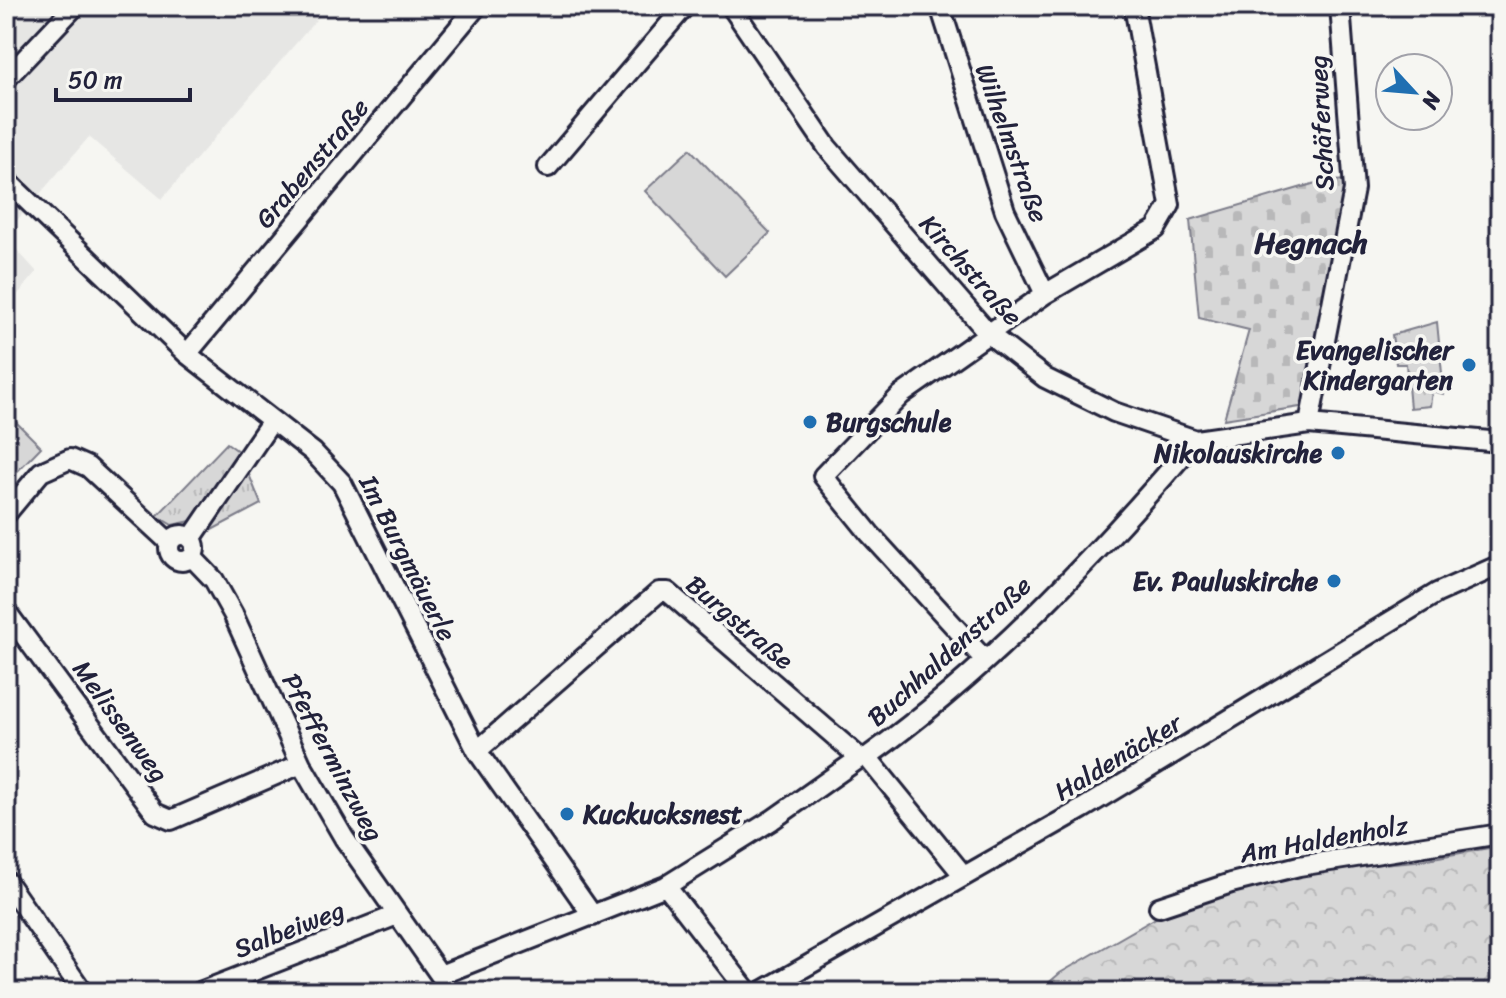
<svg xmlns="http://www.w3.org/2000/svg" width="1506" height="998" font-family="Sriracha,sans-serif">
<style>
.built{fill:#e6e6e4}
.grass{fill:url(#grass-tufts);stroke:#7c7c89;stroke-width:2}
.forest{fill:url(#forest-crowns);stroke:#7c7c89;stroke-width:2}
.cemetery{fill:url(#cemetery-stones);stroke:#7c7c89;stroke-width:2}
.pitch{fill:#d7d7d7;stroke:#7c7c89;stroke-width:2}
.lines{fill:none;stroke-linecap:round;stroke-linejoin:round}
.minor-casing{stroke:#22223b;stroke-width:24}
.minor{stroke:#f6f6f2;stroke-width:18}
.poi-dot{fill:#1f6fb2;stroke:#f6f6f2;stroke-width:3}
.labels{text-anchor:middle;dominant-baseline:central;stroke-width:7;stroke-linejoin:round;paint-order:stroke}
.street-label{font-size:26px;fill:#22223b;stroke:#f6f6f2}
.poi-label{font-size:26px;font-weight:bold;fill:#22223b;stroke:#f6f6f2;text-anchor:end}
.quarter-label{font-size:30px;font-weight:bold;fill:#22223b;stroke:#f6f6f2}
</style>
<defs>
<pattern id="grass-tufts" width="24" height="20" patternUnits="userSpaceOnUse" patternTransform="scale(2)"><rect width="24" height="20" fill="#d7d7d7"/><path d="M3 7l-1-3M5 7V3M7 7l1-3M15 17l-1-3M17 17v-4M19 17l1-3" fill="none" stroke="#b8b8b9"/></pattern>
<pattern id="forest-crowns" width="20" height="18" patternUnits="userSpaceOnUse" patternTransform="scale(2)"><rect width="20" height="18" fill="#d7d7d7"/><path d="M2 6a3 3 0 1 1 6 0M12 15a3 3 0 1 1 6 0" fill="none" stroke="#b8b8b9"/></pattern>
<pattern id="cemetery-stones" width="16" height="16" patternUnits="userSpaceOnUse" patternTransform="scale(2)"><rect width="16" height="16" fill="#d7d7d7"/><path d="M2 7V4a2 2 0 0 1 4 0v3zM10 15v-3a2 2 0 0 1 4 0v3z" fill="#b8b8b9"/></pattern>
</defs>
<rect width="100%" height="100%" fill="#f6f6f2"/>
<filter id="ink" filterUnits="userSpaceOnUse"><feTurbulence type="fractalNoise" baseFrequency=".0125" numOctaves="2"/><feDisplacementMap in="SourceGraphic" scale="16" xChannelSelector="R" yChannelSelector="G"/><feConvolveMatrix kernelMatrix="1 2 1 2 8 2 1 2 1" color-interpolation-filters="sRGB"/></filter>
<g filter="url(#ink)">
<!-- built -->
<path class="built" d="M6,6h322l-166,193 -73,-62 -83,96z
M6,238l31,34 -31,36z"/>
<!-- grass -->
<path class="grass" d="M1437,322l7,72 -12,-3 -2,15 -20,2 -4,-44h-10l-4,-29z
M6,412l35,35 -35,36z
M227,443l11,8 -47,70 -19,4 -15,-9z
M248,472l13,32 -55,29z"/>
<!-- forest -->
<path class="forest" d="M1500,846v146h-462l22,-19 108,-62 133,-40 115,-10z"/>
<!-- cemetery -->
<path class="cemetery" d="M1344,180l7,13 -45,213 -82,13 25,-89 -50,-12 -9,-98 126,-37z"/>
<!-- pitch -->
<path class="pitch" d="M690,149l80,84 -45,43 -80,-85z"/>
<g class="lines">
<defs>
<path id="minor" d="M731,6l96,141 162,187 56,44 69,34 82,28 113,-16 191,18
M940,6l65,205 40,83
M6,79l69,-73
M548,167l137,-161
M6,180l181,174 126,98 29,31 135,268 116,165
M187,354l290,-348
M1309,424l45,-235 -14,-183
M6,514l35,-42 29,-13 18,8 82,76
M169 548a13 13 0 1 1 26 0a13 13 0 1 1-26 0Z
M191,539l80,-117
M192,557l22,23 19,34 68,150 43,74 96,137 226,-89 106,-66 88,-62 7,-1c123,-88 230,-202 329,-317
M6,611l149,202 16,7 130,-56
M984,659l-114,-125 -47,-58 78,-81 144,-101 111,-65 14,-24 -36,-199
M477,751l182,-159h9l192,166
M867,757l97,119
M6,881l77,111
M666,886l82,106
M1159,907l72,-24 68,-17 201,-32
M200,992l197,-77
M761,992l321,-183 355,-216 63,-28"/>
</defs>
<!-- minor casing -->
<use href="#minor" class="minor-casing"/>
<!-- minor -->
<use href="#minor" class="minor"/>
</g>
</g>
<!-- markers -->
<g class="poi-dot">
<circle cx="1469" cy="365" r="8"/>
<circle cx="810" cy="422" r="8"/>
<circle cx="1338" cy="453" r="8"/>
<circle cx="1334" cy="581" r="8"/>
<circle cx="567" cy="814" r="8"/>
</g>
<g class="labels">
<!-- street labels -->
<g class="street-label">
<text transform="translate(1321 123) rotate(-93)">Schäferweg</text>
<text transform="translate(1012 143) rotate(70)">Wilhelmstraße</text>
<text transform="translate(312 163) rotate(-50)">Grabenstraße</text>
<text transform="translate(971 270) rotate(48)">Kirchstraße</text>
<text transform="translate(408 558) rotate(63)">Im Burgmäuerle</text>
<text transform="translate(740 622) rotate(40)">Burgstraße</text>
<text transform="translate(949 651) rotate(-42)">Buchhaldenstraße</text>
<text transform="translate(121 721) rotate(54)">Melissenweg</text>
<text transform="translate(333 757) rotate(62)">Pfefferminzweg</text>
<text transform="translate(1118 757) rotate(-31)">Haldenäcker</text>
<text transform="translate(1324 839) rotate(-10)">Am Haldenholz</text>
<text transform="translate(289 929) rotate(-21)">Salbeiweg</text>
</g>
<!-- poi labels -->
<g class="poi-label">
<text x="1453" y="350">Evangelischer<tspan x="1453" dy="30">Kindergarten</tspan></text>
<text x="826" y="422" text-anchor="start">Burgschule</text>
<text x="1322" y="453">Nikolauskirche</text>
<text x="1318" y="581">Ev. Pauluskirche</text>
<text x="583" y="814" text-anchor="start">Kuckucksnest</text>
</g>
<!-- quarter labels -->
<g class="quarter-label">
<text x="1311" y="243">Hegnach</text>
</g>
</g>
<!-- margin -->
<rect width="1506" height="998" fill="none" stroke="#f6f6f2" stroke-width="32"/>
<rect x="16" y="16" width="1474" height="966" fill="none" stroke="#22223b" stroke-width="3" filter="url(#ink)"/>
<!-- north arrow -->
<g transform="translate(1414 92) rotate(116)"><circle r="38" fill="#f6f6f2" stroke="#a1a1a9" stroke-width="2"/>
<path d="M0-6L14 30L0 20L-14 30Z" fill="#1f6fb2"/>
<text y="-12" font-size="22" font-weight="bold" text-anchor="middle" fill="#22223b">N</text>
</g>
<!-- scale -->
<path d="M56 88v12h134v-12" fill="none" stroke="#22223b" stroke-width="4"/>
<text x="68" y="88" font-size="24" fill="#22223b" stroke="#f6f6f2" stroke-width="6" paint-order="stroke">50 m</text>
</svg>
